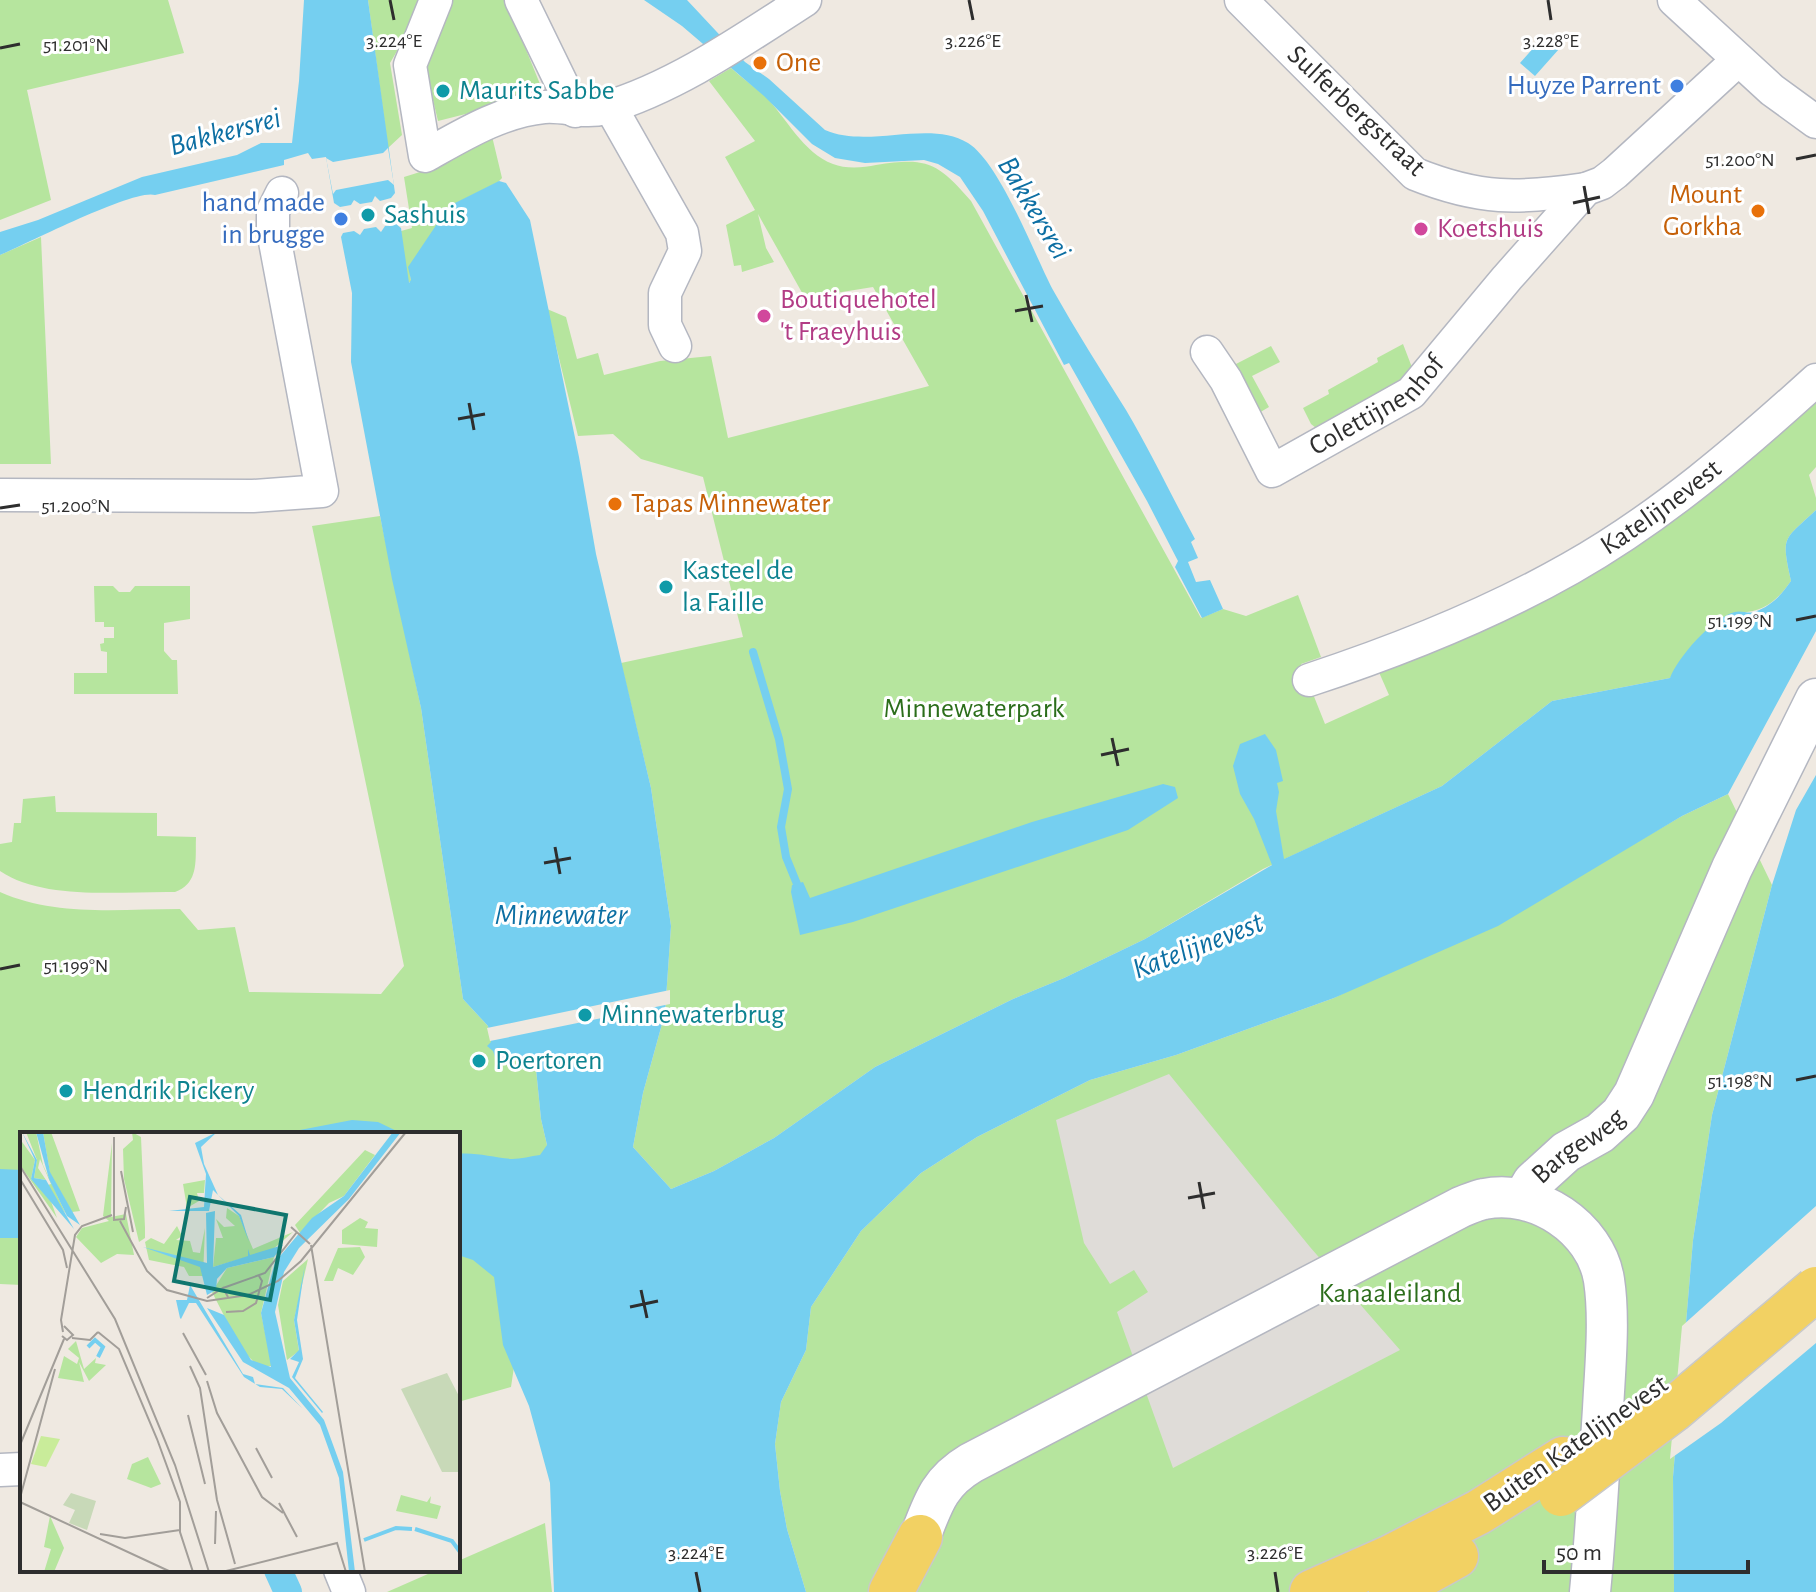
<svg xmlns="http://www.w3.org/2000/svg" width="1816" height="1592" font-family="'Alegreya Sans',sans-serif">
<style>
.green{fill:#b6e59e}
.plaza{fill:#dfdcd8}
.water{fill:#75cff0}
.pier{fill:#efe9e1}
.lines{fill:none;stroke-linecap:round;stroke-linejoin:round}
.stream{stroke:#75cff0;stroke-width:8}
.canal{stroke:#75cff0;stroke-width:28}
.minor-casing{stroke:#b4b7c1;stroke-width:35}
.tertiary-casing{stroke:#b4b7c1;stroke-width:43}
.primary-casing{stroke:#c9c9c9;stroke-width:47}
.minor{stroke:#fff;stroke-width:32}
.tertiary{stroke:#fff;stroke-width:40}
.primary{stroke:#f2d163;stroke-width:44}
.primary-bridge-casing{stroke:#c9c9c9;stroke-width:47;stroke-linecap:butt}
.primary-bridge{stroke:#f2d163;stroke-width:44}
.ticks{fill:none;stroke:#2e2e2e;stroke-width:3}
.food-dot{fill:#e8710a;stroke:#fff;stroke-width:3}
.shop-dot{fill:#3f7fe0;stroke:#fff;stroke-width:3}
.culture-dot{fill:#0f9aa8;stroke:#fff;stroke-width:3}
.hotel-dot{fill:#d1479c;stroke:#fff;stroke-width:3}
.labels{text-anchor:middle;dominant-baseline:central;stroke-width:6;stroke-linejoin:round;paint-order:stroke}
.food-label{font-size:28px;fill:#c56008;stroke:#fff;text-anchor:start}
.shop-label{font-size:28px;fill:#366cbe;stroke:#fff;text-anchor:end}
.culture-label{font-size:28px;fill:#0d838f;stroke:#fff;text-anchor:start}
.street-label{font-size:28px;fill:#2e2e2e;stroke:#fff}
.hotel-label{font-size:28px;fill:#b23c85;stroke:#fff;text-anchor:start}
.park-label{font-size:28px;fill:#2c6e1b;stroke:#fff}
.water-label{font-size:30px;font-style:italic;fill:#0d6fa3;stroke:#fff}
.inset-river{fill:none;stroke:#75cff0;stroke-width:4}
.inset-road{fill:none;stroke:#a29e99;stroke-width:2}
.view{fill:#0f766e;fill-opacity:0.15;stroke:#0f766e;stroke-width:4}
.inset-edge{fill:none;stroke:#2e2e2e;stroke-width:4}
.ticks-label{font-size:20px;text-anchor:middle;fill:#2e2e2e;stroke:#fff;stroke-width:6;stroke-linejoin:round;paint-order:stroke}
</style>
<rect width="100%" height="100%" fill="#efe9e1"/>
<!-- green -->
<path class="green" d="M0,0h168l16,53 -157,37 24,110 -51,20z
M368,0h59l-37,63 12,72 -14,13z
M448,0h58l38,94 -106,27 -12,-50z
M731,68c10,9 22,18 33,27 22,22 39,58 69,69 12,5 30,4 43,1 51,-8 61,-3 95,36l230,417 22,-9 23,7 52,-21 23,62 -20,7 24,60 64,-29 -11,-25 109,-49 329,-232v78l-7,8 7,23v12c-33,31 -35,25 -25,71 -14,20 -29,33 -55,31l-66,66 -118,23 -110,85 -179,83 -118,70 -81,39 -51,21 -138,68 -101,71 -60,33 -43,18 -38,-42 10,-54 22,-80 6,-87 -20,-138 -30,-125 122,-26 -40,-160 -62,-18 -28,-25 -35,2 -31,-127 19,8 11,42 21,-6 6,22 56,-14 51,-5 17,82 201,-52 -56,-99 -68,11 -47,-84 8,34 8,14 -32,10 -1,-7 -7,1 -8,-41 29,-15 -30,-53 30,-16 -46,-60z
M491,132l11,46 -92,95 1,8 -4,3 -6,-53 11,-3 -8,-51 16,-5z
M41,237l10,227h-51v-209z
M1403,344l10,26 -17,21 -80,37 -5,-4 -8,-16 26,-14 -1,-4 50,-28 -1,-4z
M1271,346l9,16 -28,14 17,31 -17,10 -18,-52z
M380,516l41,192 42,291 25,27 7,29 15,6 19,-5 6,3 6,60 6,26 -36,242 -53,15v-268h-436v151l-22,-1v-392c56,25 120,17 180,17l18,21 37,-3 14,65 132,2 23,-28 -92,-440z
M94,586h19l6,6h11l5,-6h55v33l-26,4v28l8,9h5l1,34h-104v-21h33v-21l-6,-1 -1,-7 4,-1v-5h10v-11h-10v-5h-9z
M1728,794l44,91 -60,230 -19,125 -20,237 1,115h-868l-19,-63 -7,-38 -5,-47 6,-42 25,-52 5,-43 50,-76 60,-58 56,-36 113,-57 86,-25 158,-57 279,-142 69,-40z
M55,796l1,16 101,1v23l39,1c-1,22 4,46 -21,55 -53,-1 -131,9 -175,-21v-27l12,-2 2,-19h7l2,-24z
M545,1523l7,69h-165l50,-22h21v-9z"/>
<!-- plaza -->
<path class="plaza" d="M1169,1074l141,173 90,103 -227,118 -56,-156 31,-20 -14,-22 -24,14 -26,-41 -28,-123z"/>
<!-- water -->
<path class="water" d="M304,0h64l27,193 -4,5 -11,3 -5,-5 -3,6 -12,2 -6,-4 -3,5 -11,2 -6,-4 -8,-46 -14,2 -4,-6 -24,7v5l-129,30c-20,-7 -129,49 -155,60v-23l38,-12 104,-43 95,-22 24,-12h31l7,-62z
M644,0h43l58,62 24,17 56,51c44,19 104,-11 143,13 32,20 66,111 85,147 23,41 48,80 73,120 25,42 46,87 69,129l-4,3 7,16 -10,4 8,20 14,-2 13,29 -21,9 -27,-51 3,-6 -31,-60 -78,-138 -5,2 -81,-154 -23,-34 -22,-13 -14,-4 -59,3 -30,-5 -23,-14 -48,-48 -82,-70z
M1544,36l15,13 -24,27 -15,-13z
M499,181l7,2 24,37 49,237 17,97 55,234 20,138 -6,87 -22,80 -10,54 38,42 43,-18 60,-33 101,-71 138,-68 51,-21 81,-39 127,-74 -18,-46 -14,-25 -7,-28 7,-22 25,-10 11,16 7,31 -6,2 2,9 -3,19 8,48 158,-73 110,-85 118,-23c8,-21 43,-61 65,-66 6,-2 13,2 19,0 18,-6 27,-17 37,-31 -10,-46 -8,-40 25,-71v121l-88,163 -46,22 -184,110 -164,72 -158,57 -86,25 -113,57 -56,36 -60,58 -50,76 -5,43 -25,52 -6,42 5,47 7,38 19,63h-252l-4,-109 -21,-77 -26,-61 -9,-68 -21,-17 -15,-5v-101c18,-2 36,4 54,5 9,0 19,-3 28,-4l7,-10 -6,-26 -6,-60 -6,-3 -19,5 -14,-1 -3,-9 -6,-5 4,-4 -3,-16 -25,-27 -42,-291 -29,-129 -41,-217 1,-69 -11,-56 2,-4 11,-2 6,4 4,-6 12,-2 5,5 4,-6 11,-2 5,4 8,55 2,-3 -3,-13 41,-61z
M1816,775v817h-142l-1,-115 20,-237 19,-125 60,-230 24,-75z
M1163,784l12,3 3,11 -50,32 -275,92 -53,13 -9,-43 1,-7 11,-3 7,16 222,-76z
M352,1120l26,2 25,12h-124z
M0,1169l22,1v68h-22z"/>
<!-- pier -->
<path class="pier" d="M388,148l6,37 -6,-5 -52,10 -3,4 -7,-36 7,4 50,-9z
M670,990v14l-180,37 -3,-13z
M1816,1206v137l-95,80 -51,36 12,-133z"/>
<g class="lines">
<!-- stream -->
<path class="stream" d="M753,652l26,87 9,50 -7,38 5,30 11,27"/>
<!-- canal -->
<path class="canal" d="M278,1570l10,22"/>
<defs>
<g id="minor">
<path d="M436,0l-26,65 15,91c36,-20 76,-45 119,-49 21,-2 39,7 61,1 71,-21 138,-68 200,-108"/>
<path d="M521,0l54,111"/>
<path d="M1241,0l174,174c65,26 103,25 171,15"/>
<path d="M1674,0l98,90 44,32"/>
<path d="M610,106l72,127 3,18 -20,42v32l10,21"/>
<path id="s1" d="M1207,352l19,28 46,91 139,-78 96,-115 79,-89 16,-6 13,-10 123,-113"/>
<path d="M0,495l253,1 69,-5 -49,-260v-20l9,-18"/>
<path id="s2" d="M1309,680c88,-29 181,-66 262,-112 90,-51 169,-119 245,-188"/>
<path d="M0,1470l22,-1"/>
<path d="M340,1570l9,22"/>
</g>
<g id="tertiary">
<path id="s3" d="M1523,1199l10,-17 33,-30 34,-19 21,-19 13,-20 98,-226 84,-169"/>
<path d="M920,1537c13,-34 19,-55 51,-74l490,-256c8,-3 16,-7 23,-8 52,-11 112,29 120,81 6,39 1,89 -1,129 -4,61 -7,122 -13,183"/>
</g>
<path id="primary" d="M891,1592l29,-55
M1312,1592l79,-35 88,-45 84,-53
M1391,1592l65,-36"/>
</defs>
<!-- minor casing -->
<use href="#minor" class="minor-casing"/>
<!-- tertiary casing -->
<use href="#tertiary" class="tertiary-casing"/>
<!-- primary casing -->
<use href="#primary" class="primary-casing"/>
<!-- minor -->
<use href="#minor" class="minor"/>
<!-- tertiary -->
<use href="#tertiary" class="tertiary"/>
<!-- primary -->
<use href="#primary" class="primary"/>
<defs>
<path id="primary-bridge" d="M1561,1494l112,-84 143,-121"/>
</defs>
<!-- primary-bridge casing -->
<use href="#primary-bridge" class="primary-bridge-casing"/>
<!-- primary-bridge -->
<use href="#primary-bridge" class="primary-bridge"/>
</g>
<!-- ticks -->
<path class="ticks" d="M390,0l4,20M969,0l4,20M1548,0l3,20M0,48l20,-4M1796,159l20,-4M1584,186l5,28M1573,203l27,-6M1026,295l6,27M1015,311l28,-5M469,403l5,27M458,419l27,-5M0,508l20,-3M1796,620l20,-4M1112,738l6,28M1101,755l28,-6M555,847l5,27M544,863l27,-5M0,969l20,-4M1796,1080l20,-4M1199,1182l5,27M1188,1198l27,-5M641,1290l6,28M630,1307l28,-6M696,1572l4,20M1275,1572l3,20"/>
<!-- markers -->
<g class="food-dot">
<circle cx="760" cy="63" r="8"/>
<circle cx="1758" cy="211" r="8"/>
<circle cx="615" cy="504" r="8"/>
</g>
<g class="shop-dot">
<circle cx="1677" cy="86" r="8"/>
<circle cx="341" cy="219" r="8"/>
</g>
<g class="culture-dot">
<circle cx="443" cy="91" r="8"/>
<circle cx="368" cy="215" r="8"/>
<circle cx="666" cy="587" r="8"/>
<circle cx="585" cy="1015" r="8"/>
<circle cx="479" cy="1061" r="8"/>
<circle cx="66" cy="1091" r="8"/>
</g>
<g class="hotel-dot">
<circle cx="1421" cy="229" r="8"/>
<circle cx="764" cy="316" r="8"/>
</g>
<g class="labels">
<!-- food labels -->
<g class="food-label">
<text x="776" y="63">One</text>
<text x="1742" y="195" text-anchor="end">Mount<tspan x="1742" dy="32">Gorkha</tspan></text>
<text x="631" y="504">Tapas Minnewater</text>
</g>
<!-- shop labels -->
<g class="shop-label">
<text x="1661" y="86">Huyze Parrent</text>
<text x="325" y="203">hand made<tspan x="325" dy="32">in brugge</tspan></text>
</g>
<!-- culture labels -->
<g class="culture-label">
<text x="459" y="91">Maurits Sabbe</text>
<text x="384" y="215">Sashuis</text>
<text x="682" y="571">Kasteel de<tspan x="682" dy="32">la Faille</tspan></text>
<text x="601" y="1015">Minnewaterbrug</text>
<text x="495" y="1061">Poertoren</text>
<text x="82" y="1091">Hendrik Pickery</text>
</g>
<!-- street labels -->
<g class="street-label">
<text transform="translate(1356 111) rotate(43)">Sulferbergstraat</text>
<text stroke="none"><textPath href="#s1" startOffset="260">Colettijnenhof</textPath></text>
<text stroke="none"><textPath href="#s2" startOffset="394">Katelijnevest</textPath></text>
<text stroke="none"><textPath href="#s3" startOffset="78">Bargeweg</textPath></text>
<text transform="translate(1576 1444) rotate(-35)">Buiten Katelijnevest</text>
</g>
<!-- hotel labels -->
<g class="hotel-label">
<text x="1437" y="229">Koetshuis</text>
<text x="780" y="300">Boutiquehotel<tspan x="780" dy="32">'t Fraeyhuis</tspan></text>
</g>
<!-- park labels -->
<g class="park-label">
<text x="974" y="709">Minnewaterpark</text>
<text x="1390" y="1294">Kanaaleiland</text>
</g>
<!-- water labels -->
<g class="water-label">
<text transform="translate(225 132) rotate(-15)">Bakkersrei</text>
<text transform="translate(1034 208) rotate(59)">Bakkersrei</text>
<text x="561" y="915">Minnewater</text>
<text transform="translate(1198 946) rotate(-21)">Katelijnevest</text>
</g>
</g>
<!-- overview -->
<g transform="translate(20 1132)">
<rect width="440" height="440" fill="#efe9e1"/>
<path d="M6,0h10l7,33 23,49 -21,-28 6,-2 -11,-25 -2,9 8,12 -12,-2 3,-18zM23,0h8l29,79 -8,1 -22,-39zM112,0l9,5 4,91v10l-6,4 -15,-63 -1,-30 10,-9zM0,7l15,21 -4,19 17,14 9,25 -37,-53zM92,11l-1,74 15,-3 8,41 -17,-1 -16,9 -25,-26 6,-9 27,-7 -6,-5zM345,18l10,5 -31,41 -15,7 -29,30 -5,-8zM185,48l-1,13h-7l2,8 -12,7 -4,-24zM207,76l12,8 14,33 40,-17 -21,18 -59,17 3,-29h7l-7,-19 8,8 11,-1 -9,-8zM340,86l8,4 -3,6 13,1 -1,18 -35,-3v-14zM157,94l5,10 -6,4 14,1 3,11 7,1 5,-25 -2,48h-14l-5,-9 -35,-7 -4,-18 6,-4 13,6zM318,116l22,-1 5,10 -12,18 -15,-7 -5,13h-9zM254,125l-13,56 11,53h-14l-17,-17 -29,-57 15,-24zM288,127l-14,61 5,31 -12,9 -9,-55 5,-24zM56,209l8,28 12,-11 -1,5 11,2 -17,16 -10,-19 5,20 -26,-4 6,-22 13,8 2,-6 -11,-9zM128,325l13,27 -10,4 -24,-9 5,-15zM381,363l26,7 4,-6 -1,7 11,3 -4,13 -41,-8zM30,384l14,32 -10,24h-10l7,-23 -7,-2z" fill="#b6e59e"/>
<path d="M427,241l13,25v74h-18l-41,-83zM51,361l25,8 -9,29 -18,-7 6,-13 -12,-5z" fill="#c8d9b8"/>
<path d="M21,304l19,3 -14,28 -15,-3z" fill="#c9ec9a"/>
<path d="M2,0l15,28 -3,18 12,2 28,49 -43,-50 4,-19zM16,0h7l7,40 30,53 -13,-9 -18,-37zM197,0l-16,15 3,17 14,31 23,20 8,27 -10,-26 -26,-26 -4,21h-40l35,-4 2,-33 -11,-31zM373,0h8l-52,67 -50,49 -15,24 -9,40 15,66 34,42 19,52 12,100h-6l-10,-94 -19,-53 -31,-37 -46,-26 -36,-54 17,7 27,45 20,7 -10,-54 14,-51 37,-44 32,-22zM195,79l-2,56 35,-11v-7l2,6 33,-10 -9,12 -47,11 -10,11 -1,11 -9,5 -7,-28 -57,-20 64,16 -1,-50zM285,133l-8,55 6,39 -8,19 28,34 -1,1 -30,-36 7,-15 -9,-3 9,-9 -5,-30zM170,153l53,89 10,3 2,7 28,4 19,20 -20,-19 -22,-2 -16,-10 -48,-74h-7l-8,16 -1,-1 -4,-18h11z" fill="#75cff0"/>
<path class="inset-river" d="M68,215l7,-7 8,7 -5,10M395,397l37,12 8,11M344,408l32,-12 16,1"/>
<path class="inset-road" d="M94,5v83l10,-1 2,-12M0,34l95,153 60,146 34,107M101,39l12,61M0,47l43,71 4,18M100,89l27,50 20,19 40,11 41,-6 30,-14 23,-20 105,-129M271,95l19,17M291,113l54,327M203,156l42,-15 32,-41M187,166l16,-10 5,9M206,180l17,-1 13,-8 6,-22 -3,-5M43,200l-2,-12 14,-85 7,-9 30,-11M78,200l21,17 38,90 23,63v30l13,40M163,201l23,42M42,204l5,4 6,-5 -9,-9M52,206l18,2 8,-8M170,234l10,22 17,112 18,64M187,249l10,32 45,84 21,16M168,283l17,69M0,313l44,-106M236,316l16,30M0,366l35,-129M0,370l151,70M259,371l18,34M80,402l25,4 55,-8M195,412l1,-33M202,440l115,-29 9,29"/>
<path class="view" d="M170,65l96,18 -16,85 -96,-19z"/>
<rect width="440" height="440" class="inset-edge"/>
</g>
<g class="ticks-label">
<text x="394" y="47">3.224°E</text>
<text x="973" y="47">3.226°E</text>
<text x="1551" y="47">3.228°E</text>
<text x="76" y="51">51.201°N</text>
<text x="1740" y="166">51.200°N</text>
<text x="76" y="512">51.200°N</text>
<text x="1740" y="627">51.199°N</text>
<text x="76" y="972">51.199°N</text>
<text x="1740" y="1087">51.198°N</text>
<text x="696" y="1559">3.224°E</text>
<text x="1275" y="1559">3.226°E</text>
</g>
<!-- scale -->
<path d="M1544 1560v12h204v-12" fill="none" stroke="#2e2e2e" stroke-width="4"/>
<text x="1556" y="1560" font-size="24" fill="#2e2e2e" stroke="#ffffff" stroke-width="6" paint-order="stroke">50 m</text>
</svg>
